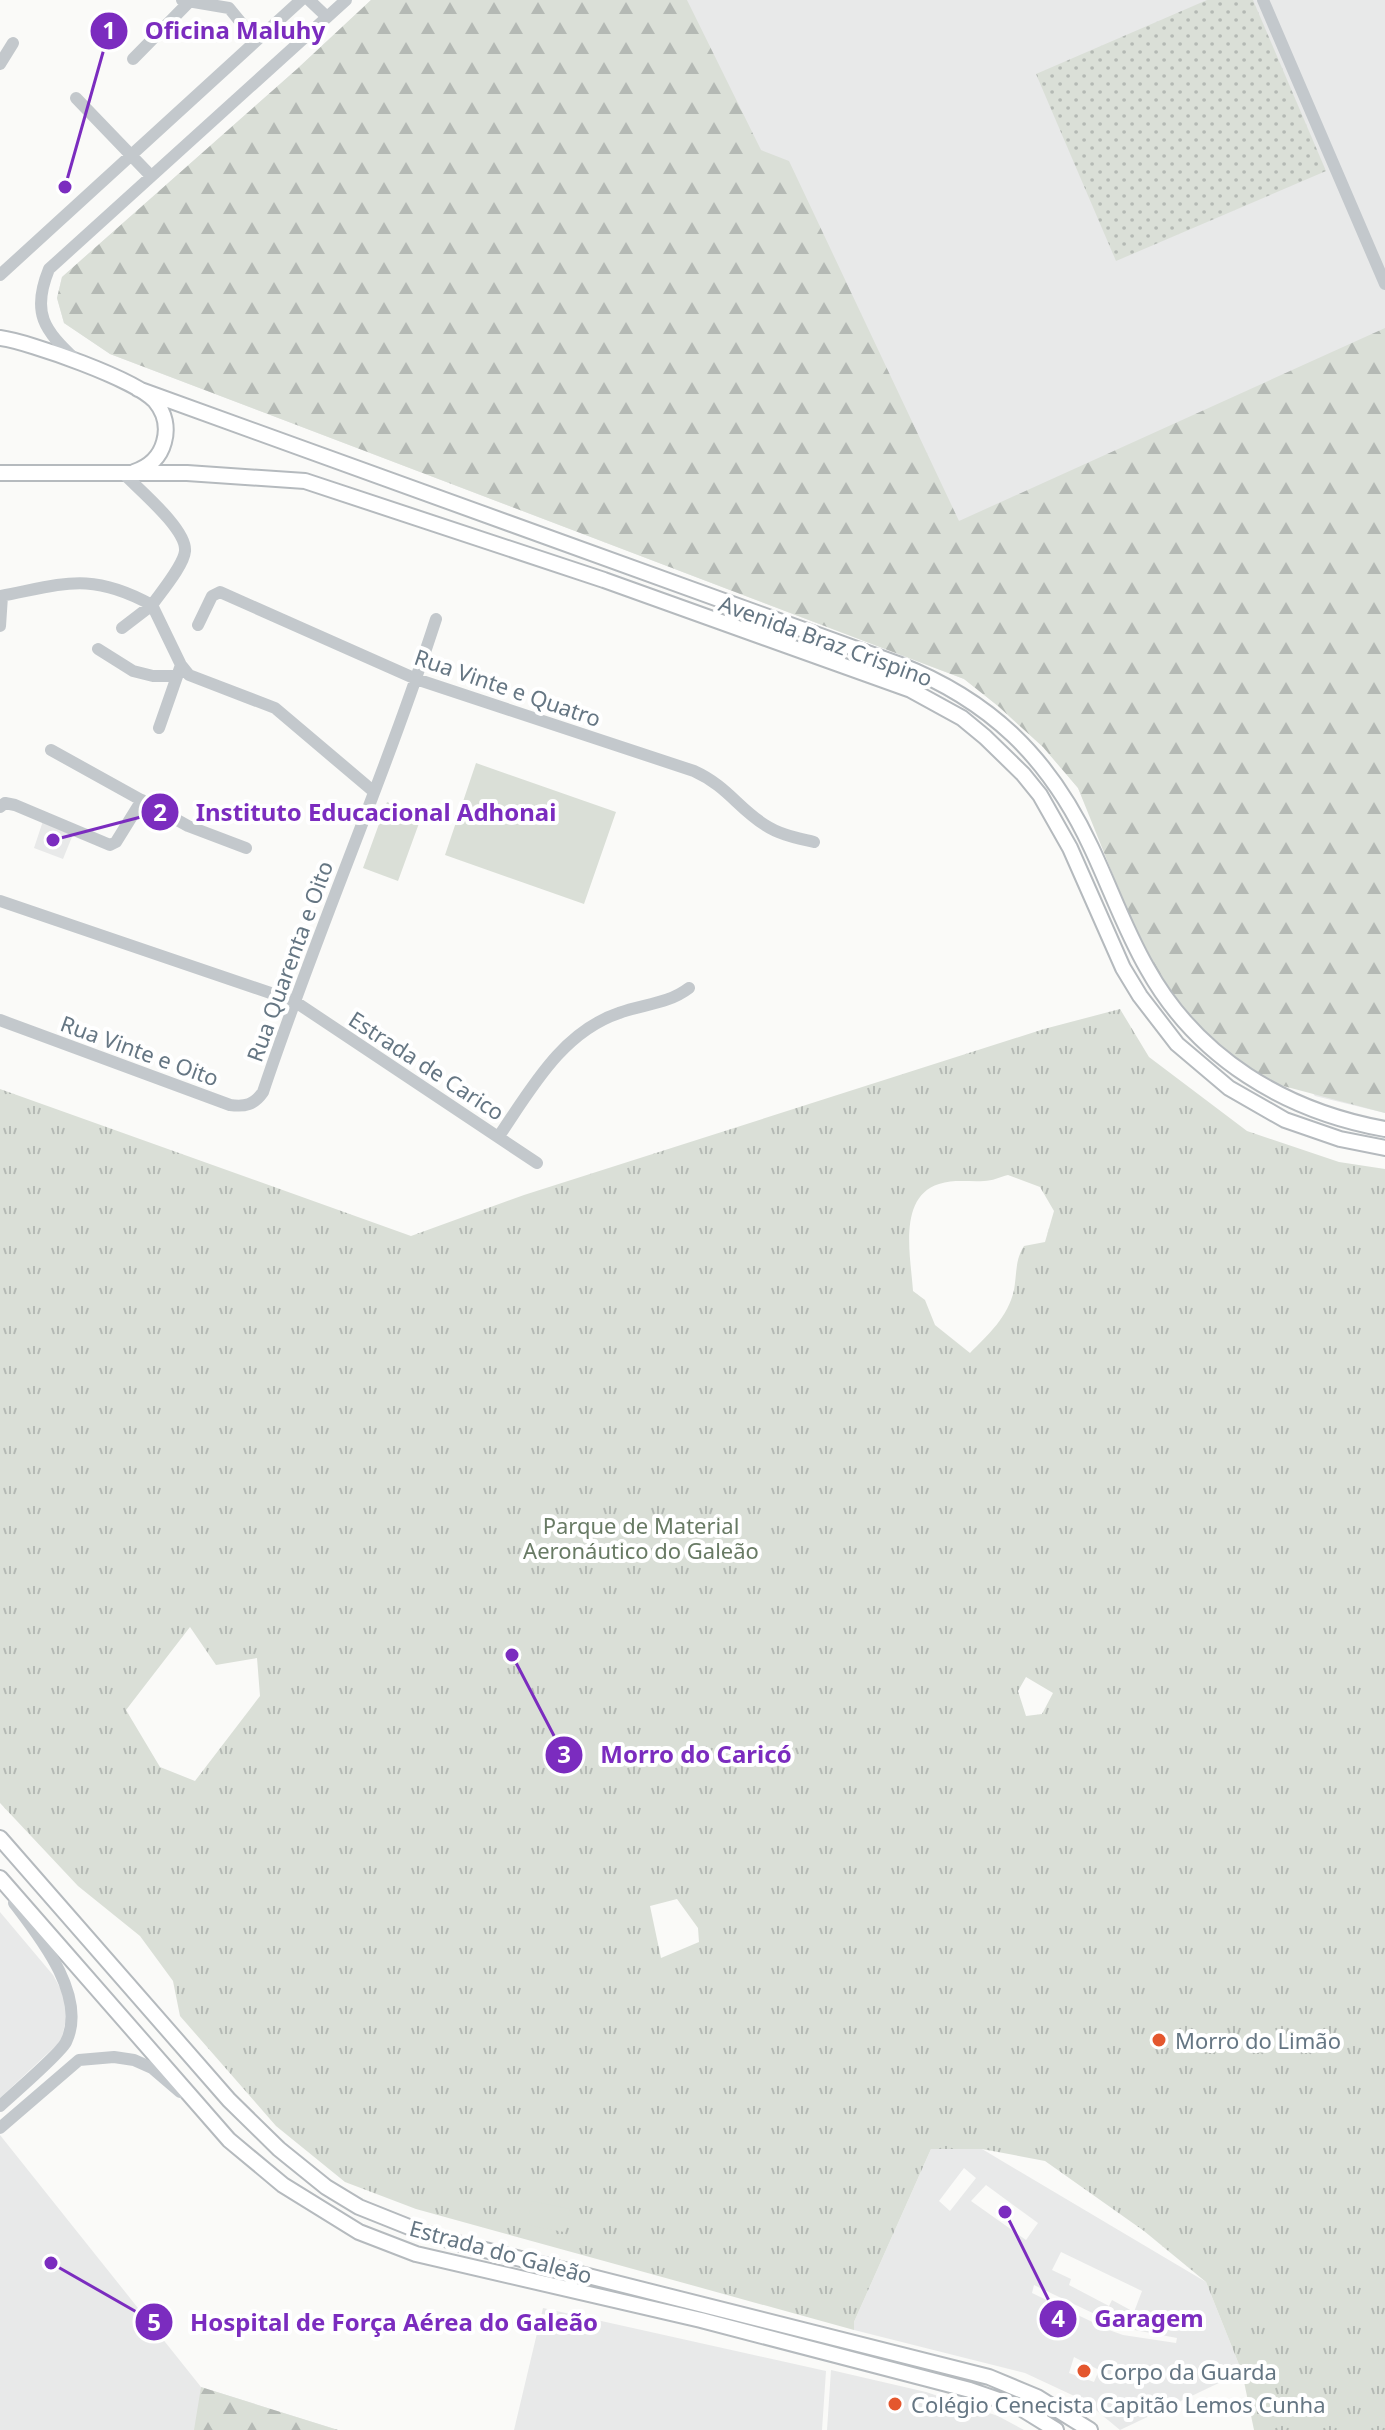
<svg xmlns="http://www.w3.org/2000/svg" width="1385" height="2430" font-family="'Noto Sans',sans-serif">
<style>
.built{fill:#e8e9e9;fill-rule:evenodd}
.grass{fill:url(#grass-dots)}
.forest{fill:url(#forest-firs)}
.park{fill:url(#park-tufts);fill-rule:evenodd}
.pitch{fill:#dadfd7}
.lines{fill:none;stroke-linecap:round;stroke-linejoin:round}
.major-casing{stroke:#b5babe;stroke-width:18}
.minor{stroke:#c3c8cc;stroke-width:12}
.major{stroke:#fff;stroke-width:14}
.poi-dot{fill:#e4572e;stroke:#fff;stroke-width:3}
.labels{text-anchor:middle;dominant-baseline:central;stroke-width:8;stroke-linejoin:round;paint-order:stroke}
.street-label{font-size:22px;fill:#657683;stroke:#fff}
.park-label{font-size:22px;fill:#687a64;stroke:#fff}
.poi-label{font-size:22px;fill:#657683;stroke:#fff;text-anchor:start}
.leader{fill:none;stroke:#7b2cbf;stroke-width:3}
.callout-dot{fill:#7b2cbf;stroke:#fff;stroke-width:3}
.mark-label{font-size:24px;text-anchor:middle;font-weight:bold;fill:#fff}
.callout-label{font-size:24px;text-anchor:middle;font-weight:bold;fill:#7b2cbf;stroke:#fff;stroke-width:8;stroke-linejoin:round;paint-order:stroke}
</style>
<defs>
<pattern id="grass-dots" width="8" height="8" patternUnits="userSpaceOnUse" patternTransform="scale(2)"><rect width="8" height="8" fill="#dadfd7"/><path d="M2 2h.1M6 6h.1" fill="none" stroke="#b4b9b4" stroke-width="1.8" stroke-linecap="round"/></pattern>
<pattern id="forest-firs" width="22" height="20" patternUnits="userSpaceOnUse" patternTransform="scale(2)"><rect width="22" height="20" fill="#dadfd7"/><path d="M5 1l3.5 6h-7zM16 11l3.5 6h-7z" fill="#b4b9b4"/></pattern>
<pattern id="park-tufts" width="24" height="20" patternUnits="userSpaceOnUse" patternTransform="scale(2)"><rect width="24" height="20" fill="#dadfd7"/><path d="M3 7l-1-3M5 7V3M7 7l1-3M15 17l-1-3M17 17v-4M19 17l1-3" fill="none" stroke="#b4b9b4"/></pattern>
</defs>
<rect width="100%" height="100%" fill="#fafaf8"/>
<!-- built -->
<path class="built" d="M371,0h1014v1113l-70,-17 -214,-256 -23,-52 -35,-41 -45,-41 -34,-27 -854,-325 -46,-31 -7,-25 5,-21 235,-208z
M43,821l31,11 -11,27 -29,-11z
M0,1912l53,63 11,20 2,25 -5,21 -61,57z
M0,2135l201,252 137,43h-338z
M931,2149h51l224,133 36,90 -122,58 -35,-29 -60,-28 -171,-43v-8zM964,2168l12,10 -26,33 -11,-10zM986,2185l52,38 -12,17 -55,-39zM1061,2252l81,39 -8,21 -22,-12 -3,6 -40,-21 2,-6 -19,-9zM1034,2285l90,43 53,10 -1,5 -53,-8 -14,-5 -77,-37zM1074,2357l25,13 -5,12 -25,-9z
M543,2308l283,63 -4,59h-308z
M831,2370l95,22 72,24 26,14h-197z"/>
<!-- grass -->
<path class="grass" d="M1207,0h46l73,171 -210,90 -80,-187z"/>
<!-- forest -->
<path class="forest" d="M371,0h316l74,150 28,11 170,360 426,-193v785l-121,-32 -71,-59 -49,-70 -66,-164 -35,-41 -45,-41 -34,-27 -854,-325 -46,-31 -7,-25 5,-21 235,-208z
M201,2387l137,43h-144z"/>
<!-- park -->
<path class="park" d="M1120,1009l29,48 98,74 92,31 46,7v1261h-131l-12,-58 -36,-90 -62,-51 -99,-70 -63,-12h-51l-77,173v8l-438,-121 -71,-27 -69,-56 -96,-110 -7,-35 -33,-45 -62,-50 -78,-83v-714l411,147 113,-41 520,-166zM1008,1175l32,12 14,24 -9,31 -21,4c-9,14 -7,27 -10,44 -6,27 -26,45 -44,63l-35,-28 -10,-25 -12,-9c-2,-33 -16,-94 26,-107 15,-5 30,-2 45,-3 8,0 16,-4 24,-6zM190,1627l26,38 41,-7 3,38 -65,85 -35,-14 -34,-57zM1026,1677l27,16 -11,21 -16,2 -8,-25zM677,1899l21,29 1,14 -38,16 -11,-52z"/>
<!-- pitch -->
<path class="pitch" d="M476,763l140,49 -32,92 -139,-49z
M387,802l35,13 -24,66 -35,-13z
M532,2201l38,8 -6,23 -37,-7z"/>
<g class="lines">
<defs>
<path id="major" d="M0,338c30,4 137,42 155,63 10,12 13,27 9,41 -4,15 -15,25 -30,30
M138,389l760,275c92,36 151,93 193,183 19,40 34,83 56,121 50,90 138,143 238,161
M0,473h187l118,8 299,99 307,110 51,28 23,19 38,37 17,21 30,53 53,120 17,28 37,48 52,44 56,32 55,19 45,9
M0,1838l229,262 50,49 47,38 33,20 60,24 42,13 528,133 48,20 53,33
M0,1878l229,262 54,45 76,47 57,22 285,66 269,70 49,17 37,23"/>
</defs>
<!-- major casing -->
<use href="#major" class="major-casing"/>
<!-- minor -->
<path class="minor" d="M182,0l47,8 27,33
M309,0l18,17
M1263,0l122,284
M133,59l57,-58
M0,64l13,-21
M76,98l75,78
M0,275l301,-275
M76,360c-32,-30 -45,-47 -27,-91l297,-269
M0,596c64,-12 90,-25 152,9 9,-13 32,-40 33,-54 2,-22 -47,-62 -62,-78
M198,625l14,-29 8,-4 196,87 278,92c33,15 44,37 71,54 15,10 33,13 49,17
M0,626l2,-30
M122,628l30,-23 29,60 -22,63
M98,649l35,22 20,5h24
M181,665l8,10 86,33 98,83
M51,750l137,76 58,22
M0,807l5,-4 10,2 95,40 6,-3 26,-42
M0,901l294,100 243,162
M0,1020l230,85c15,2 24,0 33,-13 53,-159 121,-313 173,-473
M499,1136c32,-47 63,-104 120,-123 25,-9 49,-9 70,-25
M0,2106c13,-12 61,-53 66,-64 22,-45 -26,-105 -52,-139
M0,2128l79,-68 35,-3 20,3 18,8 28,24"/>
<!-- major -->
<use href="#major" class="major"/>
</g>
<!-- markers -->
<g class="poi-dot">
<circle cx="1159" cy="2040" r="8"/>
<circle cx="1084" cy="2371" r="8"/>
<circle cx="895" cy="2404" r="8"/>
</g>
<g class="labels">
<!-- street labels -->
<g class="street-label">
<text transform="translate(826 640) rotate(20)">Avenida Braz Crispino</text>
<text transform="translate(508 687) rotate(19)">Rua Vinte e Quatro</text>
<text transform="translate(289 961) rotate(-70)">Rua Quarenta e Oito</text>
<text transform="translate(140 1050) rotate(20)">Rua Vinte e Oito</text>
<text transform="translate(427 1065) rotate(33)">Estrada de Carico</text>
<text transform="translate(501 2251) rotate(15)">Estrada do Galeão</text>
</g>
<!-- park labels -->
<g class="park-label">
<text x="641" y="1525">Parque de Material<tspan x="641" dy="25">Aeronáutico do Galeão</tspan></text>
</g>
<!-- poi labels -->
<g class="poi-label">
<text x="1175" y="2040">Morro do Limão</text>
<text x="1100" y="2371">Corpo da Guarda</text>
<text x="911" y="2404">Colégio Cenecista Capitão Lemos Cunha</text>
</g>
</g>
<!-- callouts -->
<path class="leader" d="M65 187L109 31M53 840L160 812M512 1655L564 1755M1005 2212L1058 2319M51 2263L154 2322"/>
<g class="callout-dot">
<circle cx="65" cy="187" r="8"/>
<circle cx="53" cy="840" r="8"/>
<circle cx="512" cy="1655" r="8"/>
<circle cx="1005" cy="2212" r="8"/>
<circle cx="51" cy="2263" r="8"/>
<circle cx="109" cy="31" r="20"/>
<circle cx="160" cy="812" r="20"/>
<circle cx="564" cy="1755" r="20"/>
<circle cx="1058" cy="2319" r="20"/>
<circle cx="154" cy="2322" r="20"/>
</g>
<g class="mark-label">
<text x="109" y="39">1</text>
<text x="160" y="821">2</text>
<text x="564" y="1763">3</text>
<text x="1058" y="2327">4</text>
<text x="154" y="2331">5</text>
</g>
<g class="callout-label">
<text x="235" y="39">Oficina Maluhy</text>
<text x="376" y="821">Instituto Educacional Adhonai</text>
<text x="696" y="1763">Morro do Caricó</text>
<text x="1149" y="2327">Garagem</text>
<text x="394" y="2331">Hospital de Força Aérea do Galeão</text>
</g>
</svg>
